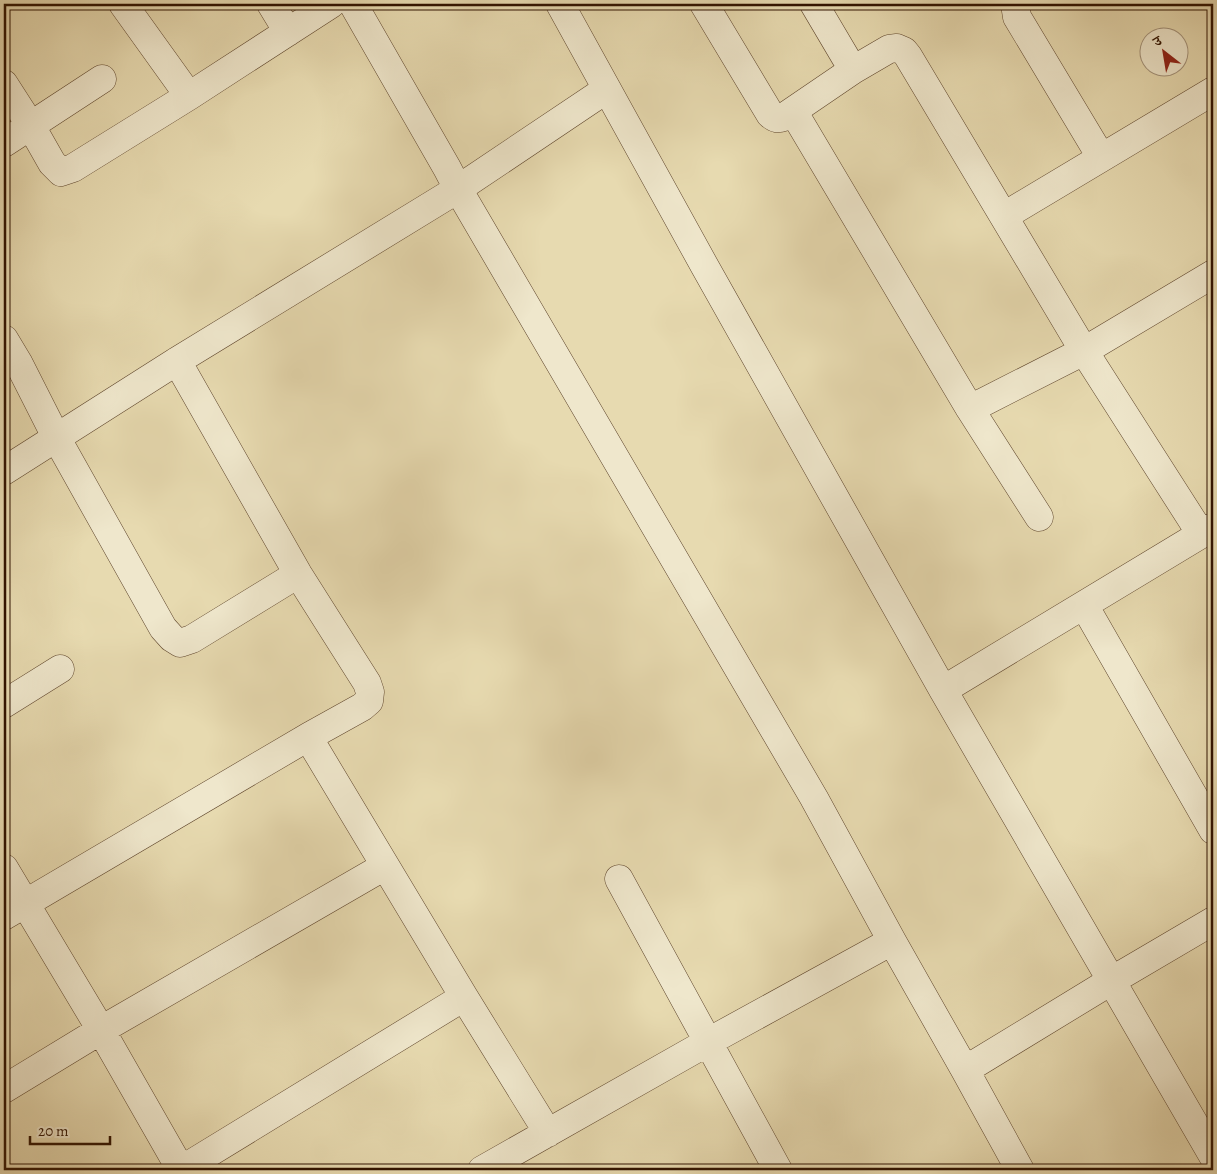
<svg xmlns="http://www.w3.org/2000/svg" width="1217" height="1174" font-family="Alegreya,'Noto Serif Devanagari',serif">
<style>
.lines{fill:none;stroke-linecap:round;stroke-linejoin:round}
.minor-casing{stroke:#5e452c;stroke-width:29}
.minor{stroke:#efe7cc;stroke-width:28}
</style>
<rect width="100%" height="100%" fill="#e7dab0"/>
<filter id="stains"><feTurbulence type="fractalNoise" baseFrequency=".004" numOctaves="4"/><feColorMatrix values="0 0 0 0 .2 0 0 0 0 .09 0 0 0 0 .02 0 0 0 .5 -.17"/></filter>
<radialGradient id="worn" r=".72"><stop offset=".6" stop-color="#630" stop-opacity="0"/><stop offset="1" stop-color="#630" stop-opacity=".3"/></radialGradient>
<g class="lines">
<defs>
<path id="minor" d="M123,4l66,92
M271,4l17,28
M353,4l94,164 11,21 356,609 78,143 73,129 55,100
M560,4l144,261 239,425 270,466
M704,4l66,110c5,5 8,5 14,3l69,-47 36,-21 8,-1 7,3 4,5 176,295 117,183
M814,4l39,66
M1015,4l2,13 84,140
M4,84l27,42 21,37 9,9 12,-4 116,-72 142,-92
M793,111l177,298 69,108
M4,143l98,-64
M1004,216l209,-125
M4,339l15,25 37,73 107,191 9,10 8,5 12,-4 106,-65
M970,409l114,-58 129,-77
M4,471l173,-110 281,-172 149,-100
M1084,605l129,225
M943,690l270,-163
M4,704l56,-35
M308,737l156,260 84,136
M4,868l97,162 80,140
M619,879l159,291
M4,916l304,-179 54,-30 7,-6 1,-9 -3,-9 -69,-109 -121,-213
M965,1070l146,-89 102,-60
M4,1089l97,-59 284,-164
M181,1170l283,-173
M482,1170l226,-128 184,-101"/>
</defs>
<!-- minor casing -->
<use href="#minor" class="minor-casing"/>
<!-- minor -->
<use href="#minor" class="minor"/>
</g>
<!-- margin -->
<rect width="1217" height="1174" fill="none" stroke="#e7dab0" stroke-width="20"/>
<rect x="5" y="5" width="1207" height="1164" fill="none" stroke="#311300" stroke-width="2.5"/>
<rect x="10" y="10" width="1197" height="1154" fill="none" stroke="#311300"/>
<!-- north arrow -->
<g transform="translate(1164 52) rotate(329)"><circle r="24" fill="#efe7cc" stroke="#a3927a"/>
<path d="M0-4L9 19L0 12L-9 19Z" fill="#8f2418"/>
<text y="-8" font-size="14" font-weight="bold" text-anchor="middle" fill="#311300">उ</text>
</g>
<!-- scale -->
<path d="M30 1136v8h80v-8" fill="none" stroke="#311300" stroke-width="2.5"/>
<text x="38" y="1136" font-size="15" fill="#311300" stroke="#efe7cc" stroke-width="4" paint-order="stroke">20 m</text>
<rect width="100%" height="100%" filter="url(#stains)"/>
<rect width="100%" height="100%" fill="url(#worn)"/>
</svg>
